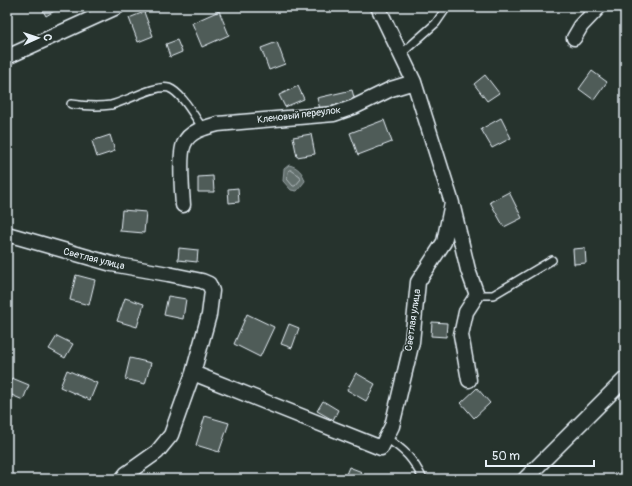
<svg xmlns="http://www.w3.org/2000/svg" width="632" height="486" font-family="Pangolin,sans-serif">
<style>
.water{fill:#636f6d;stroke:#98a3a5}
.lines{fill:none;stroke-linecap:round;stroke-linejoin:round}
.shore{stroke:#b3bdc0;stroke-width:1}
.building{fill:#505c59;stroke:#e8f1f8}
.service-casing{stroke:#e8f1f8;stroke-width:10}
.minor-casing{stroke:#e8f1f8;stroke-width:17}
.service{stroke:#26332d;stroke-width:7}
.minor{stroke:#26332d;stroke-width:14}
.labels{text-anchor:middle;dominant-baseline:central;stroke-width:3;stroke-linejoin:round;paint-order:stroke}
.street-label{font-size:10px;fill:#e8f1f8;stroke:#26332d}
</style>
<rect width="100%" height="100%" fill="#26332d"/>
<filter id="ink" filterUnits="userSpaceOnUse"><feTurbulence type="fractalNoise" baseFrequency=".025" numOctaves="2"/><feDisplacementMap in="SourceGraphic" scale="8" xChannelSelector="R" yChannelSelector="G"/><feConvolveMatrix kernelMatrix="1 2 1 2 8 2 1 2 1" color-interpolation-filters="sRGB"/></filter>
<g filter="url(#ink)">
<!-- water -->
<path class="water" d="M289,165c9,2 14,8 16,16l-8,10 -6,-1 -8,-9 1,-12z"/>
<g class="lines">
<!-- shore -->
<path class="shore" d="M291,170l9,6 1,3 -6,7h-2l-6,-7 1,-7z"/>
</g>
<!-- building -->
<path class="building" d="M41,7h20l-15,9z
M615,7h10v9h-1z
M219,11l10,24 -27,12 -10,-24z
M144,12l9,24 -15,6 -9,-24z
M177,40l5,12 -12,5 -4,-13z
M277,42l8,22 -16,6 -8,-22z
M592,71l15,11 -13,18 -15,-11z
M485,75l14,18 -12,8 -13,-17z
M298,86l6,13 -19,8 -6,-12z
M352,90l3,11 -35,8 -3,-11z
M501,118l10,20 -19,10 -11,-19z
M384,120l8,22 -34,13 -8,-22z
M311,134l4,20 -18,3 -4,-20z
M110,135l5,16 -18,6 -5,-16z
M213,176l1,16h-16v-15z
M238,188l1,14 -10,1 -1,-14z
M509,192l13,26 -18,9 -14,-25z
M122,210l24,2 -2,21 -24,-2z
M179,248l19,2 -1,12 -19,-2z
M585,248l1,15 -12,1 -1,-15z
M76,275l19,5 -6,25 -19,-5z
M168,296l18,3 -3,20 -19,-4z
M125,298l19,6 -7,23 -20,-6z
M247,314l27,13 -14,30 -26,-13z
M432,322l15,1 -1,14 -15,-1z
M289,324l10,4 -7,20 -11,-4z
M57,336l16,8 -8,14 -16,-9z
M130,358l21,5 -6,21 -20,-5z
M67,370l30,13 -7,17 -30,-13z
M356,373l19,11 -9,17 -19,-11z
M12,378l17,7 -6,15 -16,-7v-4z
M477,388l13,15 -16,15 -13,-15z
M323,401l15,9 -5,10 -16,-9z
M205,416l24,7 -10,29 -23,-7z
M349,467l13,5 -4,7h-14z"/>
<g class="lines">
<defs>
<path id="service" d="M401,54l35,-31 11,-16
M71,104c13,2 26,3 40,1 14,-3 45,-21 58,-17 13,5 25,28 33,39
M477,295h16l59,-35
M386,438c19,12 27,21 37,41"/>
<path id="minor" d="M574,38l7,-12 18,-19
M7,57l110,-50
M183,205c-1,-13 -4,-51 1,-61 5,-13 22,-17 34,-20l116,-10 20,-7 37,-18 23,-7
M453,207l15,63 9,25 -11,17 -5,23 8,45
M7,234l105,30 56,10 34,7 7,3 3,7 -3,24 -16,58 -22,62 -14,17 -31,22 -4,5
M193,373l188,75 11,-22 20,-84 6,-60 26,-40 8,-39 -38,-121 -36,-75
M525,479l100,-100"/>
</defs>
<!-- service casing -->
<use href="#service" class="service-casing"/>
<!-- minor casing -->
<use href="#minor" class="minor-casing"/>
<!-- service -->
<use href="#service" class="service"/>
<!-- minor -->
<use href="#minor" class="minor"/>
</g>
</g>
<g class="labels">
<!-- street labels -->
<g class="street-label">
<text transform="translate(299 115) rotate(-7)">Кленовый переулок</text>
<text transform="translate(94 259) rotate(14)">Светлая улица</text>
<text transform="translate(413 320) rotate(-82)">Светлая улица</text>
</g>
</g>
<!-- margin -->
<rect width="632" height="486" fill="none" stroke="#26332d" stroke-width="24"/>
<rect x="12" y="12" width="608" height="462" fill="none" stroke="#e8f1f8" stroke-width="1.5" filter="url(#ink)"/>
<!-- north arrow -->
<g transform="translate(38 38) rotate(87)" stroke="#26332d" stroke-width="3" paint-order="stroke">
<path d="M0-3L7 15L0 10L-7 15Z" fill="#e8f1f8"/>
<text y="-6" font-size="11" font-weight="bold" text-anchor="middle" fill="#e8f1f8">С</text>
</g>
<!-- scale -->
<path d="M486 460v6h108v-6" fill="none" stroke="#e8f1f8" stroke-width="2"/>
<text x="492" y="460" font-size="12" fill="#e8f1f8" stroke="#26332d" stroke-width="3" paint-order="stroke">50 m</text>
</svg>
